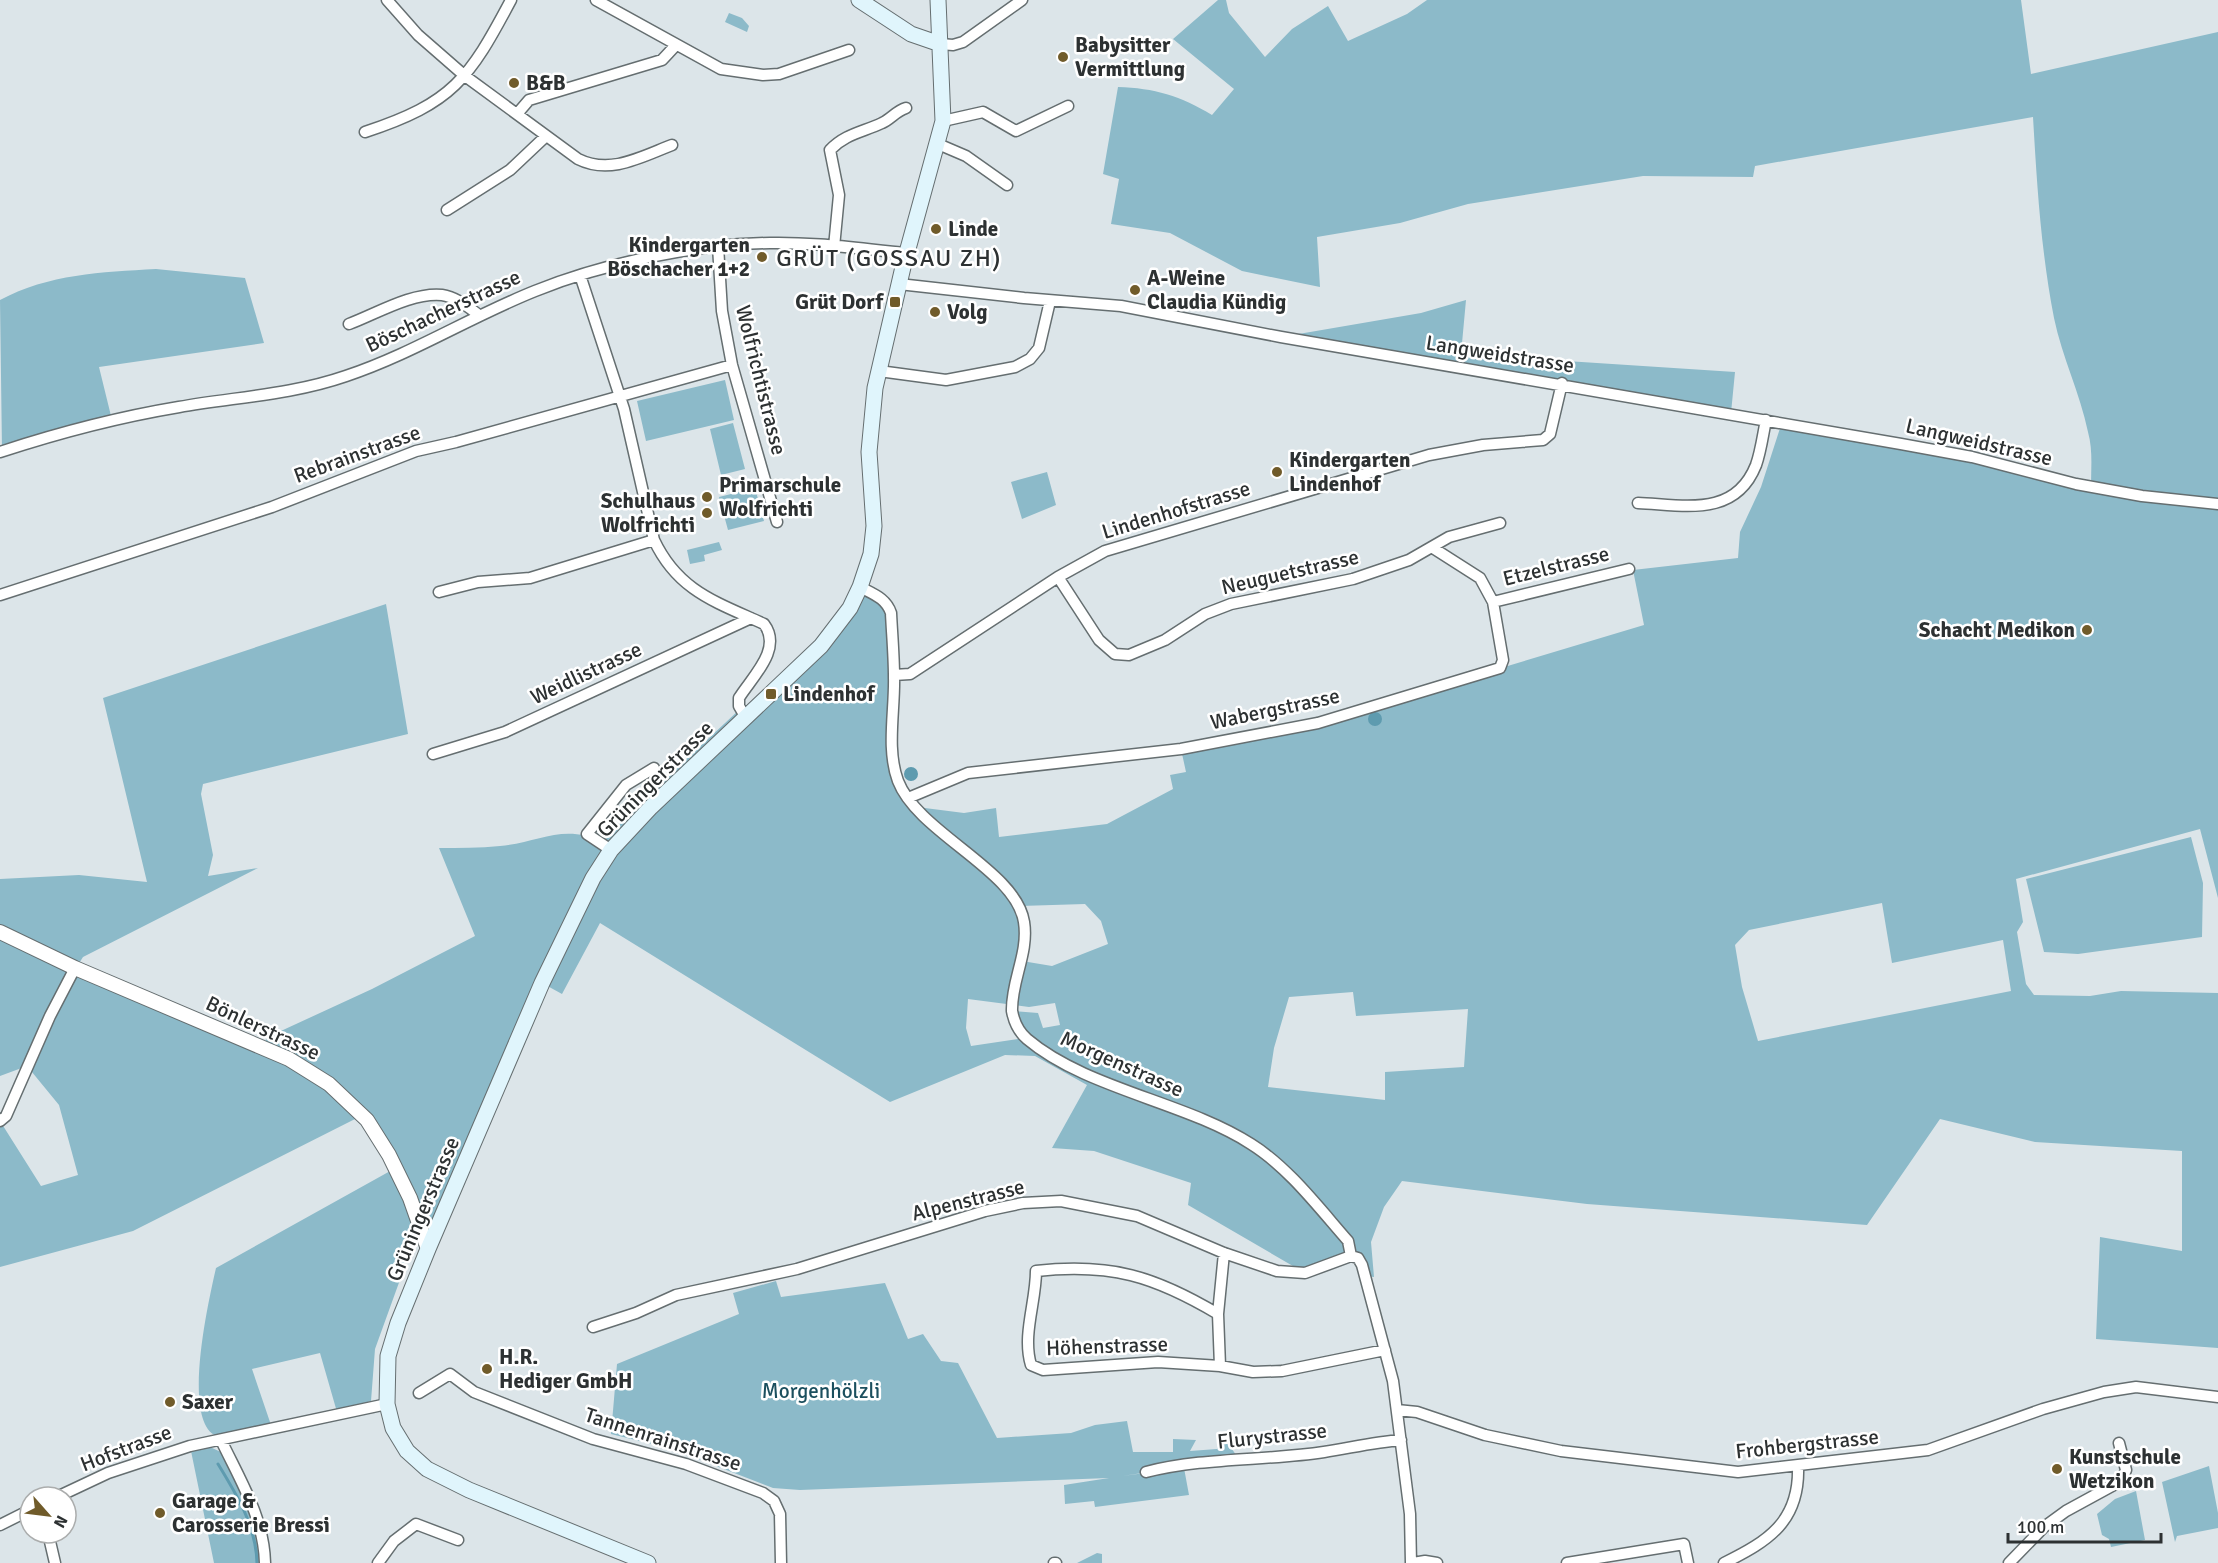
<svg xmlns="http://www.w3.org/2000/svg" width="2218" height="1563" font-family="Signika,sans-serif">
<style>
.green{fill:#8cbac9;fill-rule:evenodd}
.water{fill:#5e9baf}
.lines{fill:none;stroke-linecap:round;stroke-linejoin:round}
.stream{stroke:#5e9baf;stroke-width:3}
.minor-casing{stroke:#656e70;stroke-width:13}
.tertiary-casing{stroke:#656e70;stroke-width:16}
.secondary-casing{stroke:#656e70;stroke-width:17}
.minor{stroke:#fff;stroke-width:10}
.tertiary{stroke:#fff;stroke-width:14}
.secondary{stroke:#e0f5fc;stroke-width:15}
.poi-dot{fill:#705b2a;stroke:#fff;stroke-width:2}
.labels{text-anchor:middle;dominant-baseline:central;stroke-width:5;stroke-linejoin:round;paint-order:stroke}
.poi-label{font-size:21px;font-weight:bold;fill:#2d3132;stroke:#fff;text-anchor:start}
.street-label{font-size:21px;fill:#2d3132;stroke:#fff}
.park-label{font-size:21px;fill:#1b4f5e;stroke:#fff}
.quarter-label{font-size:24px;letter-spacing:1.5px;fill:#2d3132;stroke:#fff}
</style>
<rect width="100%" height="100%" fill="#dce5e9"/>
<!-- green -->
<path class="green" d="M1218,0h8l3,13 36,44 27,-28 36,-23 20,35 59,-27 20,-14h594l10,74 187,-42v866l-18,-69 -184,50 7,43 -6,10 9,52 8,11 56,1 31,-5 97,2v355l-122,-9 4,-102 82,14v-100l-147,-9 -95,-23 -73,106 -280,-21 -185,-23 -18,26 -13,35 3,35 -9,-1 -7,-18 -53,15 -117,-68 3,-22 -97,-32 -42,-3 35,-63 -52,-29 -30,-1 -115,47 -290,-179 -38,71 -20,-11 -114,266 -18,-51 -51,-81 -226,114 -133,36v-146l41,65 37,-11 -19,-70 -32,-39 -27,10v-197l79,-4 68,7 -44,-184 283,-94 22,130 -205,50 -2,10 12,61 -5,21 50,-8 -175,89 -7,11 184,78 10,-10 102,-47 103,-53 -36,-88c20,0 41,0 61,-2 38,-3 66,-24 102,-3l42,-44 96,-90 5,9 76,-72 39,-59 28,17 9,175 20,28 47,6 32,-5 3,29 108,-13 66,-35 -3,-14 16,-3 -5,-23 137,-26 326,-98 -11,-55 105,-12 2,-26 21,-45 21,-65 309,65c0,-19 2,-37 -3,-55 -8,-39 -26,-75 -34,-114 -13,-67 -17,-133 -21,-201l-278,49 -2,11 -110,-1 -175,28 -68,19 -83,14 3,50 -78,-16 -72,-38 -59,-9 8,-45 -16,-5 15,-87c36,1 63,9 94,28l22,-26 -61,-50zM1882,903l10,60 111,-23 8,51 -253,50 -16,-54 -7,-42 14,-15zM1085,904l16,17 7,23 -56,22 -30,-5 -2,-55zM1353,992l3,24 112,-7 -4,58 -79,5v28l-117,-13 6,-39 15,-51zM968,999l61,8 26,-4 5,22 -17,3 -5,-15 -26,-2 13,27 -54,8 -5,-18z
M729,13l13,5 7,8 -2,6 -22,-10z
M156,269l89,9 19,65 -165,24 13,53 -110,31 -2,-151c49,-26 101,-28 156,-31z
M1466,300l-5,54 274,18 -4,41 -450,-76 140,-24z
M725,380l9,40 -88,21 -9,-40z
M733,423l12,46 -24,6 -11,-46z
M1047,472l9,33 -34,14 -11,-37z
M755,488l9,33 -36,9 -9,-33z
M719,542l3,8 -18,5 1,6 -15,3 -3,-14z
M2191,837l12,46 -1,54 -124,17 -34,-2 -18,-73z
M392,1170l22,53 -13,54 -26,72 -4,52 -34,11 -17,-59 -68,16 19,56 -55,11c-35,-16 -7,-137 0,-168z
M776,1281l5,16 104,-14 23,56 15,-5 18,27 17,2 39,75 74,-5 24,-8 32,-4 6,31h40v-13l23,1 -6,11 27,-2 3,-10 9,6 10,14 -117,17 62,-8 5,27 -94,12 -1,-6 -29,3 -1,-19 45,-7 -309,12 -27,-2 -101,-39 -61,-15 6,-70 122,-50 -6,-21z
M210,1447l13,6 25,50 7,18 7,42h-48l-23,-112z
M2209,1466l9,47v15l-41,8 -2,6 -13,-60z
M2136,1491l9,49 -34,7 -2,-8 -7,-4 -5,-21 18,-15z
M1097,1553l5,1v9h-25z"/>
<!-- water -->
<path class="water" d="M1368 719a7 7 0 1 1 14 0a7 7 0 1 1-14 0Z
M904 774a7 7 0 1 1 14 0a7 7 0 1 1-14 0Z"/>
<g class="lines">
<!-- stream -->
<path class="stream" d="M218,1464c19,31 38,62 39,99"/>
<defs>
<path id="minor" d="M387,0l31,35 47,41 113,83c32,16 63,-2 94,-14
M596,0l125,69 42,6 16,-1 70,-24
M940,44l13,1 10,-3 59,-42
M517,114l12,-14 133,-40 14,-15
M943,121l40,-9 33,19 52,-25
M365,132c88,-29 104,-53 146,-132
M938,144l28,12 41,29
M447,210l63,-40 35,-33
M718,246l4,65 10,54 45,157
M834,247l5,-52 -9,-45c15,-16 33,-18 52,-27 9,-4 14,-12 24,-15
M580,275l44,134 30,131c24,51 62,62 110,84 19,25 -12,53 -25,74v8l7,12
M899,284l125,14 97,8 160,31 620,107 71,13 104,27 66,12 76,8
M349,324c27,-10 63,-32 93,-29 14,2 26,12 37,20
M879,371l67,9 69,-13 15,-8 9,-11 11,-47
M0,452c58,-19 119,-35 179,-45 56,-10 112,-12 167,-31 66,-22 124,-59 189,-85 69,-28 161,-47 235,-48 45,-1 92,6 137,10
M1638,503c46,2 97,15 118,-38 5,-14 7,-31 10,-45
M1058,577l41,63 16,14 14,1 36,-15 40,-26 26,-10 122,-25 56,-19 40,-23 51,-14
M860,587c13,7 26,11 31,26 1,21 3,43 3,64 1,33 -8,72 4,104 20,52 118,89 126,141 5,31 -13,59 -12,89 2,11 7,21 15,28 59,50 159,63 224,105 37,23 68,64 97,97l3,15
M439,592l39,-10 52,-4 124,-38
M0,595l272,-88 144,-56 40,-9 276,-77
M1493,602l136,-33
M894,675l16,-1 148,-97 47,-26 324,-96 54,-10 60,-5 7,-6 12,-51
M433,754l72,-22 246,-114
M908,798l60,-25 213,-24 137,-26 182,-55 3,-8 -10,-58 -13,-24 -47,-30
M611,850l-24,-16 39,-49 28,-17
M0,1121l6,-5 44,-100 25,-48
M1351,1256l7,2 4,7 31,116 17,133 1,49
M1218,1314c-64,-38 -107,-51 -182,-43 0,31 -14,64 -5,94l12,5 115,-8 62,4 33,6 29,-1 103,-21
M593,1327l43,-14 40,-18 121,-26 188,-58 38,-8 38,-2 76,15 87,37 53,18 28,2 46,-17
M1220,1366l-2,-52 6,-61
M419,1393l31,-19 24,18 119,47 93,25 77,29 11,8 6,13 1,49
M1397,1410l20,2 68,23 76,16 177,21 190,-22 115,-41 61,-17 32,-5 82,10
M221,1440c19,40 43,78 44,123
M1146,1472c59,-15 119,-11 178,-20 26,-4 51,-10 77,-12
M57,1497l51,-24 82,-27 197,-42
M0,1525l30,-15
M48,1533l7,30
M378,1563l16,-22 22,-17 42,16
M1054,1563h2
M1413,1563l12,-2 12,2
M1567,1563l117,-19 4,19
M1724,1563c45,-22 76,-42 74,-97
M2009,1563l35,-36 22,-16 55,-30 5,-11 -7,-27"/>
<path id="tertiary" d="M0,932l75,36 214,91 40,25 38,36 22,35 21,43 18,51"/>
<path id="secondary" d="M859,0l52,34 29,10
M648,1563l-179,-73 -42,-21 -20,-18 -14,-23 -6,-24 1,-48 10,-33 30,-74 114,-266 51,-105 18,-28 40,-43 170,-161 29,-38 10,-21 11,-33 3,-28 -5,-74 6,-64 28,-121 40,-146 -5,-121"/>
</defs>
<!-- minor casing -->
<use href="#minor" class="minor-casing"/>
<!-- tertiary casing -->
<use href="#tertiary" class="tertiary-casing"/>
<!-- secondary casing -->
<use href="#secondary" class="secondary-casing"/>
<!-- minor -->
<use href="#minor" class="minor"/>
<!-- tertiary -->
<use href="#tertiary" class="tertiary"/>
<!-- secondary -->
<use href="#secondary" class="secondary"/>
</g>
<!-- markers -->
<g class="poi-dot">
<circle cx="1063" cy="57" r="6"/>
<circle cx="514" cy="83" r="6"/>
<circle cx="936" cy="229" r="6"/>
<circle cx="762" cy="257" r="6"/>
<circle cx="1135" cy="290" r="6"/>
<rect x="889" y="296" width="12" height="12" rx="3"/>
<circle cx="935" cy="312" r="6"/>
<circle cx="1277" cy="472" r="6"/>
<circle cx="707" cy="497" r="6"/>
<circle cx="707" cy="513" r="6"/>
<circle cx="2087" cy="630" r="6"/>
<rect x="765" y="688" width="12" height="12" rx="3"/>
<circle cx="487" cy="1369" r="6"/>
<circle cx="170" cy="1402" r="6"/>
<circle cx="2057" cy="1469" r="6"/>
<circle cx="160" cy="1513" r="6"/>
</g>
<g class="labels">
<!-- poi labels -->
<g class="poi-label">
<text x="1075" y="45">Babysitter<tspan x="1075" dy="24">Vermittlung</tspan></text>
<text x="526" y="83">B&amp;B</text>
<text x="948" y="229">Linde</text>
<text x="750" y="245" text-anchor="end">Kindergarten<tspan x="750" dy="24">Böschacher 1+2</tspan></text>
<text x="1147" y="278">A-Weine<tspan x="1147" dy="24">Claudia Kündig</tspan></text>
<text x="883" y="302" text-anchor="end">Grüt Dorf</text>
<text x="947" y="312">Volg</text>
<text x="1289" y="460">Kindergarten<tspan x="1289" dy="24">Lindenhof</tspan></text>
<text x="719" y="485">Primarschule<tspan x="719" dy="24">Wolfrichti</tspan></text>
<text x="695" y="501" text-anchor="end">Schulhaus<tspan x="695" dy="24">Wolfrichti</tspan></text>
<text x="2075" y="630" text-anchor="end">Schacht Medikon</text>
<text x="783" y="694">Lindenhof</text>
<text x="499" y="1357">H.R.<tspan x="499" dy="24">Hediger GmbH</tspan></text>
<text x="182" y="1402">Saxer</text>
<text x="2069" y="1457">Kunstschule<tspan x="2069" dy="24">Wetzikon</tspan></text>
<text x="172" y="1501">Garage &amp;<tspan x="172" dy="24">Carosserie Bressi</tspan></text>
</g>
<!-- street labels -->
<g class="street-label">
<text transform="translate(443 311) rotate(-25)">Böschacherstrasse</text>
<text transform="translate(1500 354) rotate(9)">Langweidstrasse</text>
<text transform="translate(761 380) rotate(76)">Wolfrichtistrasse</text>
<text transform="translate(1979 442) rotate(13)">Langweidstrasse</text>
<text transform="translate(357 454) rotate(-20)">Rebrainstrasse</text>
<text transform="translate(1176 510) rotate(-17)">Lindenhofstrasse</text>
<text transform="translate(1556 566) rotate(-14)">Etzelstrasse</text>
<text transform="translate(1290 572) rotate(-13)">Neuguetstrasse</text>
<text transform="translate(586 673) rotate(-25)">Weidlistrasse</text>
<text transform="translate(1275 709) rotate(-12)">Wabergstrasse</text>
<text transform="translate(655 779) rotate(-45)">Grüningerstrasse</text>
<text transform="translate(263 1028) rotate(25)">Bönlerstrasse</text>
<text transform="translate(1122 1064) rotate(24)">Morgenstrasse</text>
<text transform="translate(968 1200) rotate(-14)">Alpenstrasse</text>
<text transform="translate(423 1209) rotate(-67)">Grüningerstrasse</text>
<text transform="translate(1107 1346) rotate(-2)">Höhenstrasse</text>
<text transform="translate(1272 1436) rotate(-6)">Flurystrasse</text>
<text transform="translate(663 1439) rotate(18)">Tannenrainstrasse</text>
<text transform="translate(1807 1444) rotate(-6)">Frohbergstrasse</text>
<text transform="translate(126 1448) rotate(-21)">Hofstrasse</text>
</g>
<!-- park labels -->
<g class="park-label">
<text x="821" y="1391">Morgenhölzli</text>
</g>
<!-- quarter labels -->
<g class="quarter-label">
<text x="889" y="258">GRÜT (GOSSAU ZH)</text>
</g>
</g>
<!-- north arrow -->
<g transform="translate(48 1515) rotate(118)"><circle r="28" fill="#ffffff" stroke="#abadad" stroke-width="1.5"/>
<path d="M0-4.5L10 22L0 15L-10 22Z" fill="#705b2a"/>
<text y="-9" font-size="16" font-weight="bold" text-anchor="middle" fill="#2d3132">N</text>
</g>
<!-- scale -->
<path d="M2008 1533v9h153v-9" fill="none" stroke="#2d3132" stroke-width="3"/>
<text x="2017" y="1533" font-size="18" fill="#2d3132" stroke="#ffffff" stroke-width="4.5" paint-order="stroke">100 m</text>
</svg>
